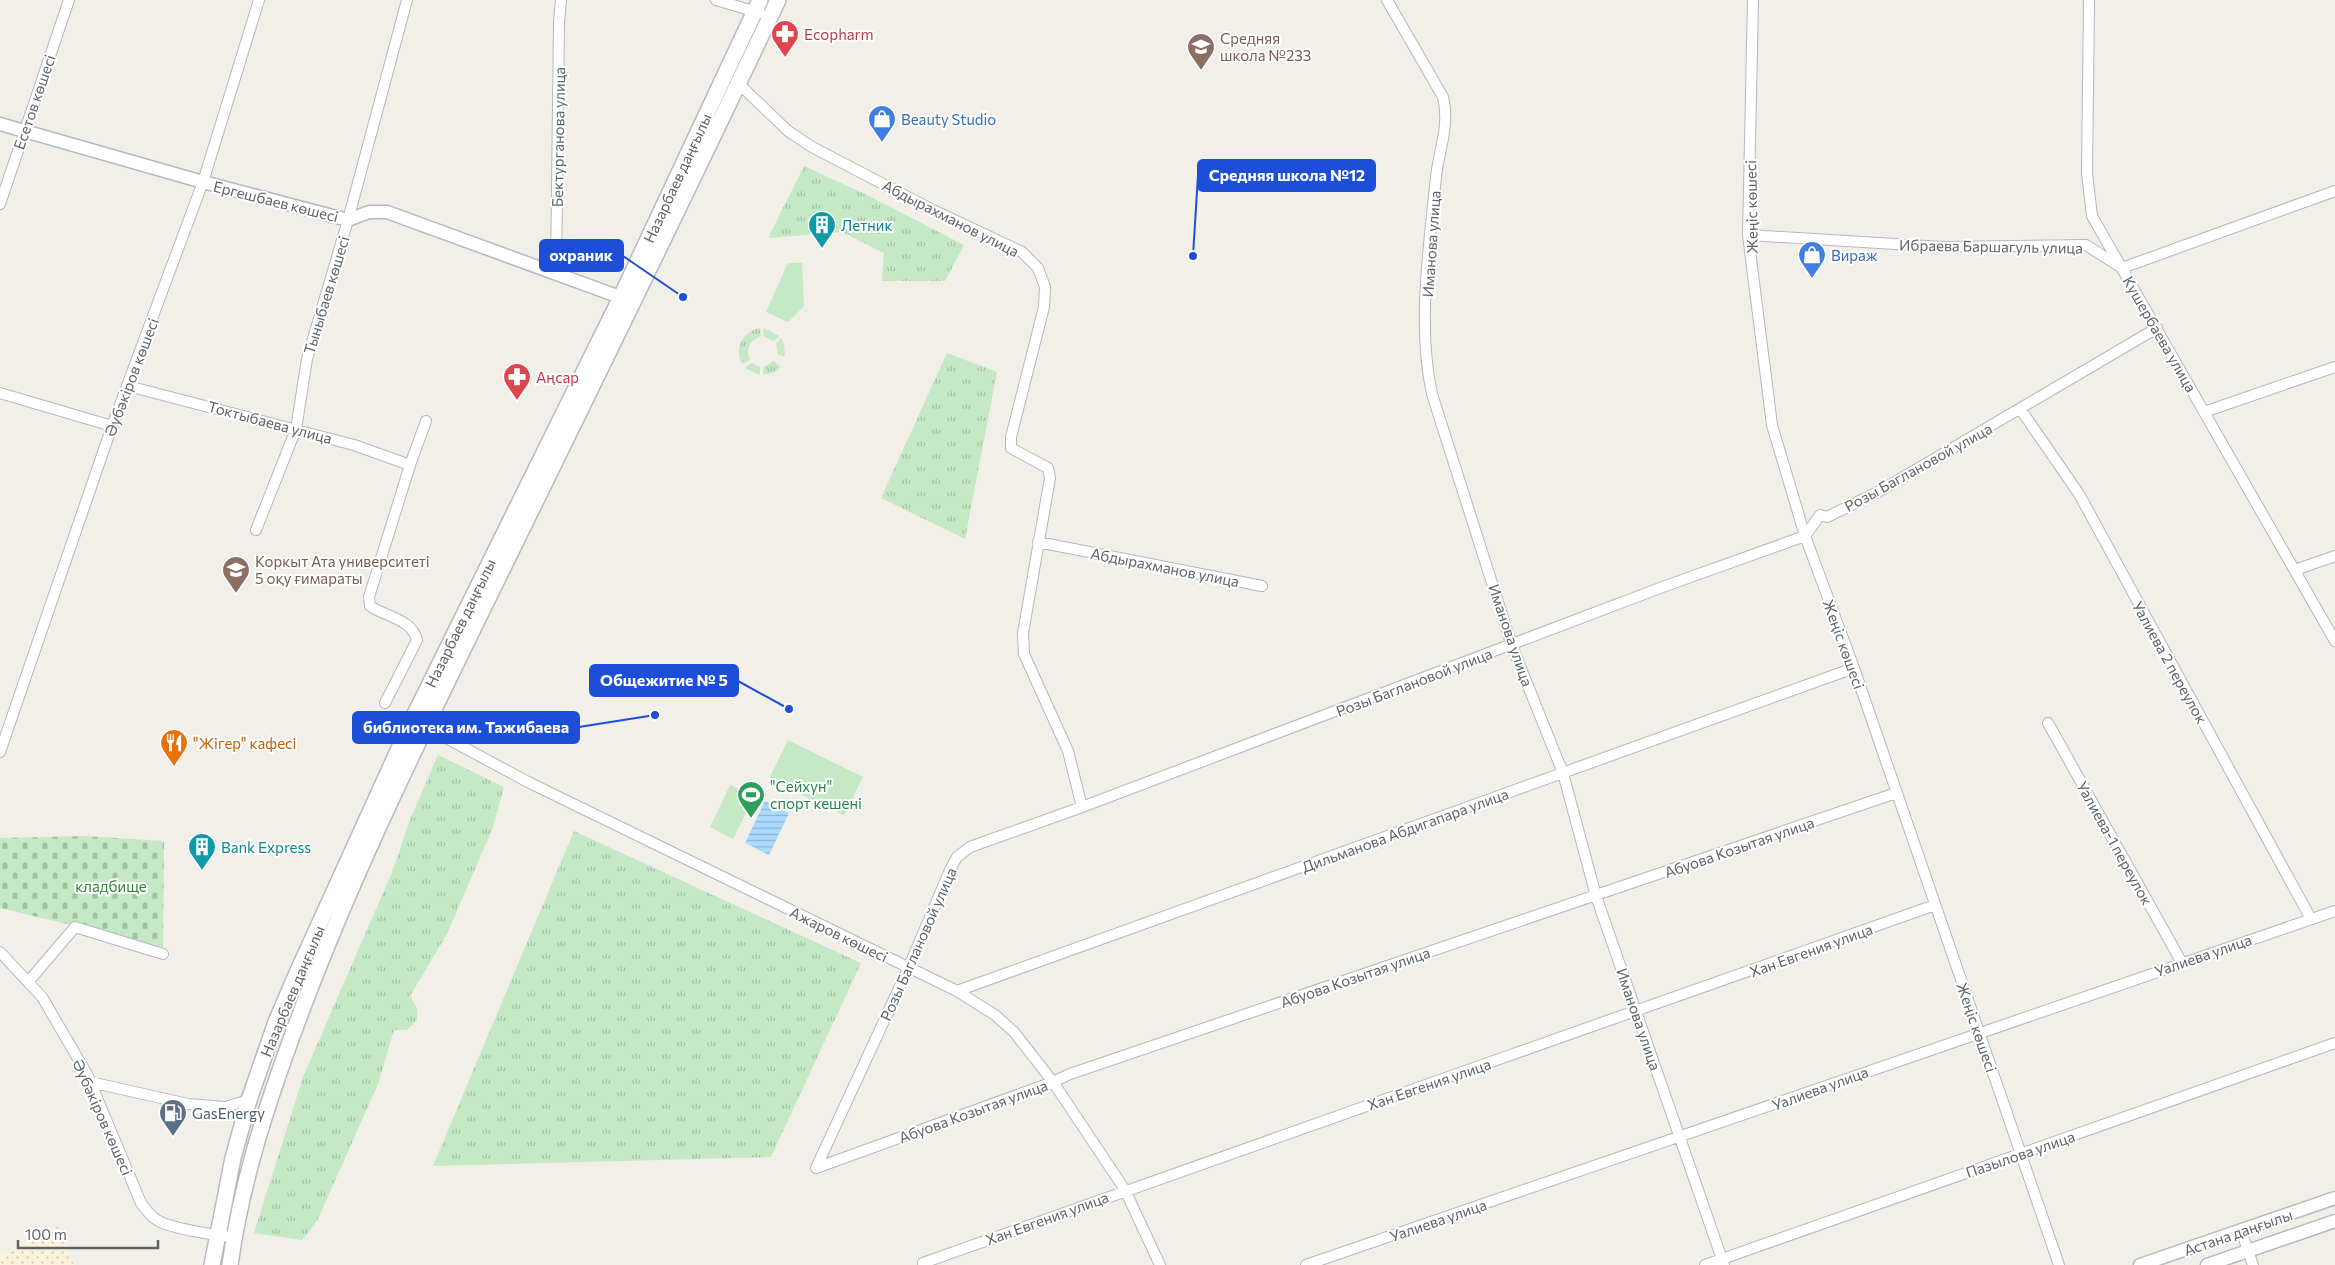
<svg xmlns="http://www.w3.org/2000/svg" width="2335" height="1265" font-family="Commissioner,sans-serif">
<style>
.grass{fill:#c5e8c5}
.sand{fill:url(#sand-dots)}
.cemetery{fill:url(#cemetery-stones)}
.park{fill:url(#park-tufts)}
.water{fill:url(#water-rules)}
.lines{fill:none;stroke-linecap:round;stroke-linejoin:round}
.minor-casing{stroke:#b5b8bc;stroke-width:12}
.tertiary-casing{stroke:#b5b8bc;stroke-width:15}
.secondary-casing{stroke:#b6babf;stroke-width:18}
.minor{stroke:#fff;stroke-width:10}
.tertiary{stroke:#fff;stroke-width:12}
.secondary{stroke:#fff;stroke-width:15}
.labels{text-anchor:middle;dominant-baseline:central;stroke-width:4;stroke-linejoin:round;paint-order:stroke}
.health-label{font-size:15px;fill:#be3a42;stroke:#fff;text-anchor:start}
.education-label{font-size:15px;fill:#785e54;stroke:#fff;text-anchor:start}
.street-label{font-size:15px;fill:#5f6368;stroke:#fff}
.shop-label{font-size:15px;fill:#366cbe;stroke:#fff;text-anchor:start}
.culture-label{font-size:15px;fill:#0d838f;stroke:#fff;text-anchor:start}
.food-label{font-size:15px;fill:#c56008;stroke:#fff;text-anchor:start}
.leisure-label{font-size:15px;fill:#27864d;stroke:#fff;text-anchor:start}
.park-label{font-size:15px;fill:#348238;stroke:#fff}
.service-label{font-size:15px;fill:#4e5e75;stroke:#fff;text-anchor:start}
.leader{fill:none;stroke:#1d4ed8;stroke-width:2}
.callout-dot{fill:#1d4ed8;stroke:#fff;stroke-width:2}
.callout{fill:#1d4ed8;stroke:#1d4ed8;stroke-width:2}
.callout-label{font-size:16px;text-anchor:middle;font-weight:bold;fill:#fff}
</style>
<defs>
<pattern id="sand-dots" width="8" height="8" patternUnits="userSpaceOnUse" patternTransform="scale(1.25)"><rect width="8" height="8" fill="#fbf3d9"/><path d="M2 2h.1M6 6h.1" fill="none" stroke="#cec8b4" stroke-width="1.8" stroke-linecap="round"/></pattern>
<pattern id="cemetery-stones" width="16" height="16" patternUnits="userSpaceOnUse" patternTransform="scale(1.25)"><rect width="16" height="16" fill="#c5e8c5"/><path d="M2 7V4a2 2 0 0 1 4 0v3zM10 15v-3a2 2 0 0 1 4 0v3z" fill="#a3c0a4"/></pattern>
<pattern id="park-tufts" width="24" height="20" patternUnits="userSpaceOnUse" patternTransform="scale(1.25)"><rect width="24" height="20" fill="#c5e8c5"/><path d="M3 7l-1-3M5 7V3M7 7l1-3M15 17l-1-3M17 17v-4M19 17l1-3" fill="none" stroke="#a3c0a4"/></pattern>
<pattern id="water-rules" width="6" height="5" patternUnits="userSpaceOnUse" patternTransform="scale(1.25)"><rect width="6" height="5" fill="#aadaff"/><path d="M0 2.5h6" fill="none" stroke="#8eb4d2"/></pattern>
</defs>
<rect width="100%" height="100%" fill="#f1efe8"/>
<!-- grass -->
<path class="grass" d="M788,263h14l2,43 -16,16 -22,-10z
M788,740l75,37 -19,38 -75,-36z
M730,785l24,11 -21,43 -23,-12z"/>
<!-- sand -->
<path class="sand" d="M58,1226l16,39h-74v-9z"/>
<!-- cemetery -->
<path class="cemetery" d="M84,836l80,5 -1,106 -163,-39v-70z"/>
<!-- park -->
<path class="park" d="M804,166l63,29 97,50 -19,36h-63l2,-28 -42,-21 -74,6z
M760,328l1,8c-11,4 -16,13 -11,24l-8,4c-8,-16 1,-33 18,-36z
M764,328l15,8 -5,5 -11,-5z
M781,338l3,6 1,12 -7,-1 -2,-11z
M947,353l50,19 -32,167 -84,-41z
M774,361l6,6 -5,5 -12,3 1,-8z
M752,363l8,4v8l-15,-7z
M438,755l66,32 -11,40 -46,107 -37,62 7,12v12l-10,10h-13l-16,54 -61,137 -15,19 -48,-7 49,-156 90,-207 16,-48z
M574,831l287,132 -90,194 -338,9z"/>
<!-- water -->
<path class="water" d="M765,801l24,12 -20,42 -24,-12z"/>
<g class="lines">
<defs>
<path id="minor" d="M716,0l44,13
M1387,0l56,97c7,29 -4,52 -7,80 -7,69 -19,149 -4,217l80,252 51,127 33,123 128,369
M1753,0l-5,235 24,190 33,111 49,132 205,597
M2089,0l-2,173 5,43 243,425
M738,83l50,48 24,16 121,63 89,42 16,16 7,19 -1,20 -33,130v11l37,20 2,10 -27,155 1,21 44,97 14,56
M0,204l69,-204
M1748,235l195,12 143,-2 36,23 213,-77
M556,273l3,-251 2,-22
M128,386l226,59 56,20
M0,393l112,33
M2021,410l58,84 232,425
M2204,412l131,-45
M256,530l40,-101 11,-70 41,-139 59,-220
M1038,542l224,44
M2295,570l40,-14
M385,703l32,-63c-5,-21 -31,-23 -47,-34l-1,-9 41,-132 16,-44
M2048,723l134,240
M422,725l106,57 429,209 38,24 19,17 39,50 72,108 35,75
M0,752l112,-326 91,-244 56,-182
M0,952l42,45 45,77 54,129c5,6 9,13 16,17 12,8 61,16 77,17
M29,981l46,-54 88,27
M957,991l897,-323
M90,1082l98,22 37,3 24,-7
M816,1168l92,-199 42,-99 7,-13 13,-10 112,-40 578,-219 145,-52 15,-21 7,2 51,-25 279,-164
M816,1168l237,-86 17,-8 826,-281
M2241,1230l12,35
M923,1263c337,-122 675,-237 1012,-358
M1306,1265l1029,-354
M1705,1265l630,-222"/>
<path id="tertiary" d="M0,124l203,58 145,38 21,-8h18l241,88
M2140,1265l195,-67
M2207,1265l128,-44"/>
<path id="secondary" d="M212,1265l21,-107 16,-58 27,-78 21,-49 115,-253 209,-423 139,-297
M230,1265c11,-81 36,-158 64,-234 50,-137 114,-269 178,-400 103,-210 206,-419 306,-631"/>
</defs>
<!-- minor casing -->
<use href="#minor" class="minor-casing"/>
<!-- tertiary casing -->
<use href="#tertiary" class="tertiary-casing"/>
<!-- secondary casing -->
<use href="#secondary" class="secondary-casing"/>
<!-- minor -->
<use href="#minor" class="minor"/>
<!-- tertiary -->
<use href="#tertiary" class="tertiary"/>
<!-- secondary -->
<use href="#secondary" class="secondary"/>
</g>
<!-- icons -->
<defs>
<symbol id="pharmacy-pin" viewBox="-11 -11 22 30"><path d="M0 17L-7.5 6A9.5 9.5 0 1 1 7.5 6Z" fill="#e0444e" stroke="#fff"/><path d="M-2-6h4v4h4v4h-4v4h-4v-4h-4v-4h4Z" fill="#fff"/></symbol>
<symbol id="school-pin" viewBox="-11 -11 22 30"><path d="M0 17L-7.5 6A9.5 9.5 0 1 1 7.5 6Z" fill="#8d6e63" stroke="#fff"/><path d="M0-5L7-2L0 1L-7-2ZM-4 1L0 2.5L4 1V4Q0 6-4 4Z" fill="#fff"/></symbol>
<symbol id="shop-pin" viewBox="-11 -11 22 30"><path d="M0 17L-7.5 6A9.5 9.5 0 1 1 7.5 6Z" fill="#3f7fe0" stroke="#fff"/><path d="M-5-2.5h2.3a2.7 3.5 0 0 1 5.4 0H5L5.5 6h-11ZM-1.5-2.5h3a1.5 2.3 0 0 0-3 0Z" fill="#fff"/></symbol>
<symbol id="building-pin" viewBox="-11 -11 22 30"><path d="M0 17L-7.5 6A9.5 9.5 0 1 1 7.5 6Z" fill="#0f9aa8" stroke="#fff"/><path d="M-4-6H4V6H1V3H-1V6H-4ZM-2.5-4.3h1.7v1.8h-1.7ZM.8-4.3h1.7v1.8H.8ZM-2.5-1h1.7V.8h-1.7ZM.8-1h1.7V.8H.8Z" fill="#fff"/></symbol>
<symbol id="university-pin" viewBox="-11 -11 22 30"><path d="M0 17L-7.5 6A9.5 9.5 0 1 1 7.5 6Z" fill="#8d6e63" stroke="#fff"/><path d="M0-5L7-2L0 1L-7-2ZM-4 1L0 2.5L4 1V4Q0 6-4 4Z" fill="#fff"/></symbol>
<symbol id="restaurant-pin" viewBox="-11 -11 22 30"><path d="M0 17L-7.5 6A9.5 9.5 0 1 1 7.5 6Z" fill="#e8710a" stroke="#fff"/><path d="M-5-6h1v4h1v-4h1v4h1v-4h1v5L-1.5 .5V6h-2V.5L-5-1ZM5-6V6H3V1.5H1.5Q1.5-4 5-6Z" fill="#fff"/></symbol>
<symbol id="stadium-pin" viewBox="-11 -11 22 30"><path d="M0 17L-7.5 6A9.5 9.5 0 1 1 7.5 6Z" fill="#2e9e5b" stroke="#fff"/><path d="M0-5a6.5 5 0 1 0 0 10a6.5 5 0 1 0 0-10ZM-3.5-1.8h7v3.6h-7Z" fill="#fff"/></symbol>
<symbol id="fuel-pin" viewBox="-11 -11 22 30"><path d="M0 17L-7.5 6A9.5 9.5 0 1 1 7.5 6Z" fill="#5c6f8a" stroke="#fff"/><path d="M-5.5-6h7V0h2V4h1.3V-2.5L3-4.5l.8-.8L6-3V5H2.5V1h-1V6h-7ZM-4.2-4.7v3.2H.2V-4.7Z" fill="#fff"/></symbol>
</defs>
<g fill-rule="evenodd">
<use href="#pharmacy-pin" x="769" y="18" width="32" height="43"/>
<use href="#school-pin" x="1185" y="31" width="32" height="43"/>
<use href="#shop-pin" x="866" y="103" width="32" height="43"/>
<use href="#building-pin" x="806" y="209" width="32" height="43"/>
<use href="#shop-pin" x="1796" y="239" width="32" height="43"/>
<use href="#pharmacy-pin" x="501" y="361" width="32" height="43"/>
<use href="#university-pin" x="220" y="554" width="32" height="43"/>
<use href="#restaurant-pin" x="158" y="727" width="32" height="43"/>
<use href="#stadium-pin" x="735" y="779" width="32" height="43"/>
<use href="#building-pin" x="186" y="831" width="32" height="43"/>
<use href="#fuel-pin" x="157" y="1097" width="32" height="43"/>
</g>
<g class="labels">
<!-- health labels -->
<g class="health-label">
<text x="804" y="34">Ecopharm</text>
<text x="536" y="377">Аңсар</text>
</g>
<!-- education labels -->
<g class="education-label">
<text x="1220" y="38">Средняя<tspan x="1220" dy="17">школа №233</tspan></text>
<text x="255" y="561">Коркыт Ата университеті<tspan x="255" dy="17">5 оқу ғимараты</tspan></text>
</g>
<!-- street labels -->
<g class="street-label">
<text transform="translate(34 102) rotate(-71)">Есетов көшесі</text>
<text transform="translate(558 137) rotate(-89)">Бектурганова улица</text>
<text transform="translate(677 178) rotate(-65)">Назарбаев даңғылы</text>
<text transform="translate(276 201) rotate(14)">Ергешбаев көшесі</text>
<text transform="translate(1751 207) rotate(-91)">Жеңіс көшесі</text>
<text transform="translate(951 218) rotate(27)">Абдырахманов улица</text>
<text transform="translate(1431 244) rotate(-86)">Иманова улица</text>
<text transform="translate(1991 246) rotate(1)">Ибраева Баршагуль улица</text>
<text transform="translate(326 295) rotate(-73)">Тыныбаев көшесі</text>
<text transform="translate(2160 334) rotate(60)">Кушербаева улица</text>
<text transform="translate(131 377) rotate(-69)">Әубәкіров көшесі</text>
<text transform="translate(270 422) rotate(15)">Токтыбаева улица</text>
<text transform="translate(1918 467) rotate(-29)">Розы Баглановой улица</text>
<text transform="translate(1165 567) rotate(11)">Абдырахманов улица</text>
<text transform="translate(460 623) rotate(-64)">Назарбаев даңғылы</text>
<text transform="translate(1511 635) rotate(71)">Иманова улица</text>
<text transform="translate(1844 644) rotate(70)">Жеңіс көшесі</text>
<text transform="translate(2170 662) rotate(61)">Уалиева 2 переулок</text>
<text transform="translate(1414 682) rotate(-21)">Розы Баглановой улица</text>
<text transform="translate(1405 830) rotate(-20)">Дильманова Абдигапара улица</text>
<text transform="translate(2115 843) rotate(61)">Уалиева-1 переулок</text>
<text transform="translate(1739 847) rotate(-19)">Абуова Козытая улица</text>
<text transform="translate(839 934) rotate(26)">Ажаров көшесі</text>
<text transform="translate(918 944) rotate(-66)">Розы Баглановой улица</text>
<text transform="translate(1811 950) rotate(-20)">Хан Евгения улица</text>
<text transform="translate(2203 955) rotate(-19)">Уалиева улица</text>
<text transform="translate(1355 977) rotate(-19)">Абуова Козытая улица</text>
<text transform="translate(292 991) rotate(-67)">Назарбаев даңғылы</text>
<text transform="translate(1639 1019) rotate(71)">Иманова улица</text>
<text transform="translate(1977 1027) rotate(71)">Жеңіс көшесі</text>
<text transform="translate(1429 1084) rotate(-19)">Хан Евгения улица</text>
<text transform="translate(1820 1088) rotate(-20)">Уалиева улица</text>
<text transform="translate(973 1111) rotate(-20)">Абуова Козытая улица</text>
<text transform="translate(103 1117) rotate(66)">Әубәкіров көшесі</text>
<text transform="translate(2020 1154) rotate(-19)">Пазылова улица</text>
<text transform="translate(1047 1218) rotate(-20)">Хан Евгения улица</text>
<text transform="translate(1438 1220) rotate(-19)">Уалиева улица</text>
<text transform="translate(2238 1232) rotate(-19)">Астана даңғылы</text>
</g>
<!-- shop labels -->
<g class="shop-label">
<text x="901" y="119">Beauty Studio</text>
<text x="1831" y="255">Вираж</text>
</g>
<!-- culture labels -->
<g class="culture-label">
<text x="841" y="225">Летник</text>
<text x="221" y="847">Bank Express</text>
</g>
<!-- food labels -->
<g class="food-label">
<text x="193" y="743">"Жігер" кафесі</text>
</g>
<!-- leisure labels -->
<g class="leisure-label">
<text x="770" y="786">"Сейхун"<tspan x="770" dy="17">спорт кешені</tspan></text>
</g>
<!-- park labels -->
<g class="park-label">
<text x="111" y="886">кладбище</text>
</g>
<!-- service labels -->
<g class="service-label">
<text x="192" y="1113">GasEnergy</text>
</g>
</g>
<!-- callouts -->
<path class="leader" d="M1193 256L1198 175M683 297L623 256M789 709L738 681M655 715L579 727"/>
<g class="callout-dot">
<circle cx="1193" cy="256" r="5"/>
<circle cx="683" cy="297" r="5"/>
<circle cx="789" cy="709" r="5"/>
<circle cx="655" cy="715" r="5"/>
</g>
<g class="callout">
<rect x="1198" y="160" width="177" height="31" rx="5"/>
<rect x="540" y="240" width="83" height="31" rx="5"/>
<rect x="590" y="665" width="148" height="31" rx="5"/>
<rect x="353" y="712" width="226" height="31" rx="5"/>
</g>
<g class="callout-label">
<text x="1287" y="181">Средняя школа №12</text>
<text x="581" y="261">охраник</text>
<text x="664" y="686">Общежитие № 5</text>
<text x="466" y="733">библиотека им. Тажибаева</text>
</g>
<!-- scale -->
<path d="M18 1240v8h140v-8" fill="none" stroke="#5f6368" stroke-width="2.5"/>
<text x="25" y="1240" font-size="15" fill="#5f6368" stroke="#ffffff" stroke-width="4" paint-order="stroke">100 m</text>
</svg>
